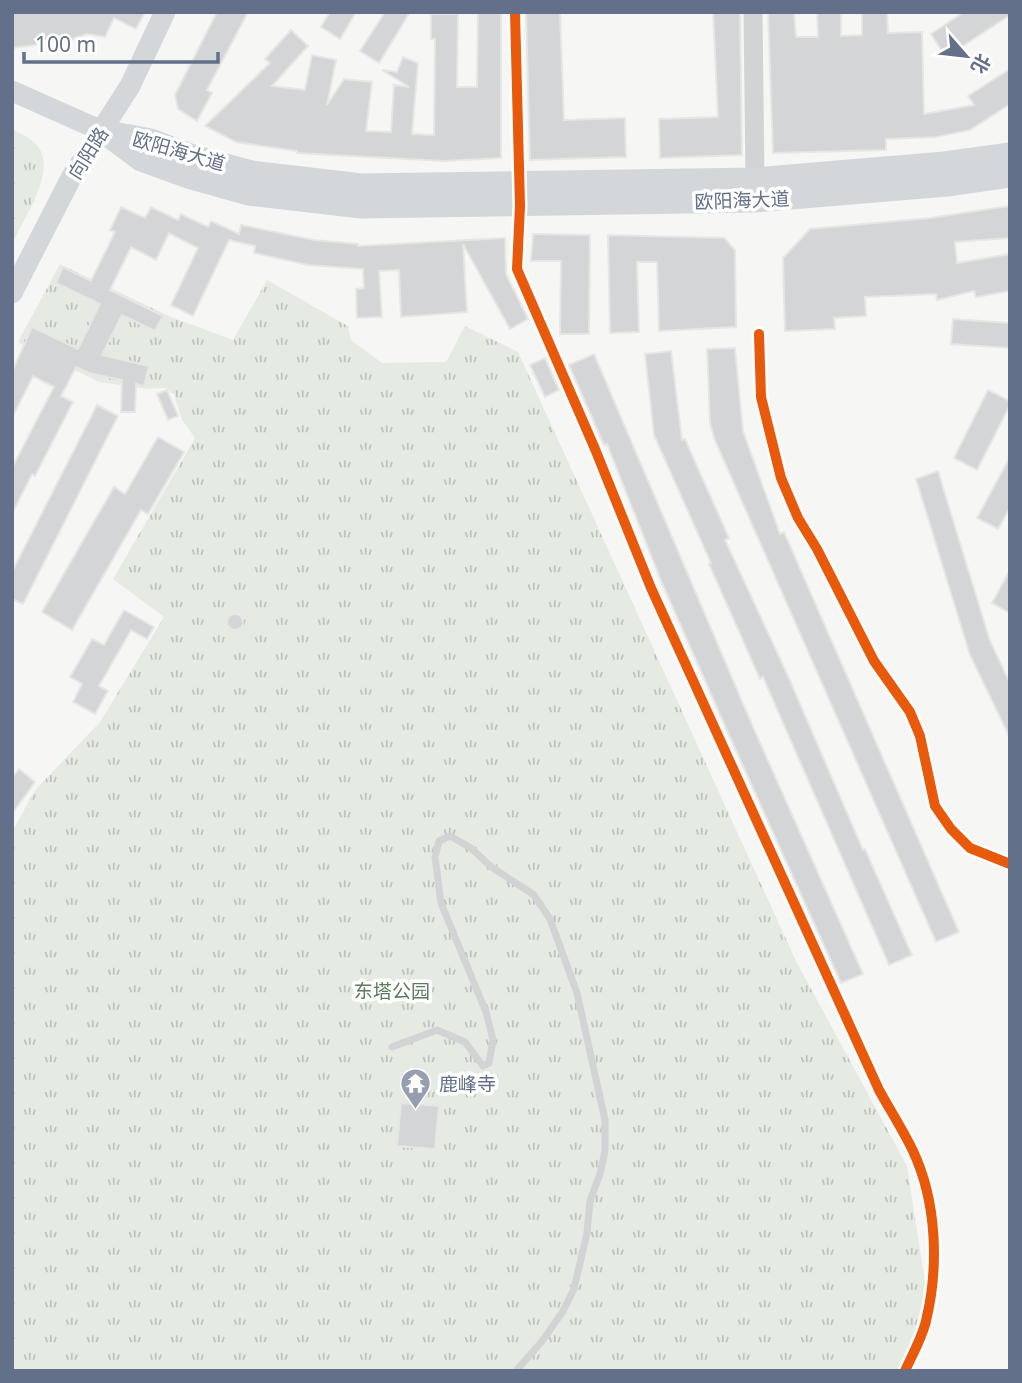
<svg xmlns="http://www.w3.org/2000/svg" width="1022" height="1383" font-family="'Noto Sans','Noto Sans SC',sans-serif">
<style>
.park{fill:url(#park-tufts)}
.building{fill:#d4d5d6;stroke:#e6e6e5;stroke-width:2}
.lines{fill:none;stroke-linecap:round;stroke-linejoin:round}
.service{stroke:#d2d3d4;stroke-width:7}
.minor{stroke:#d2d3d4;stroke-width:14}
.tertiary{stroke:#d2d3d4;stroke-width:19}
.secondary{stroke:#d4d7da;stroke-width:21}
.primary{stroke:#d4d7da;stroke-width:23}
.cycleway-casing{stroke:#fff;stroke-width:15}
.cycleway{stroke:#e8590c;stroke-width:10}
.labels{text-anchor:middle;dominant-baseline:central;stroke-width:7;stroke-linejoin:round;paint-order:stroke}
.street-label{font-size:19px;fill:#637089;stroke:#fff}
.park-label{font-size:19px;fill:#5f7a5f;stroke:#fff}
.poi-label{font-size:19px;fill:#637089;stroke:#fff;text-anchor:start}
</style>
<defs>
<pattern id="park-tufts" width="24" height="20" patternUnits="userSpaceOnUse" patternTransform="scale(1.75)"><rect width="24" height="20" fill="#e5eae3"/><path d="M3 7l-1-3M5 7V3M7 7l1-3M15 17l-1-3M17 17v-4M19 17l1-3" fill="none" stroke="#bdc2be"/></pattern>
</defs>
<rect width="100%" height="100%" fill="#f6f7f5"/>
<!-- park -->
<path class="park" d="M12,129c10,5 21,10 27,19 17,24 -16,73 -27,96z
M60,264l111,53 62,23 34,-60 81,46 3,14 31,23 64,-1 19,-36 53,26 278,609 111,205 19,123 -14,52 -13,30h-887v-539l23,-42 65,-68 64,-105 -51,-38 82,-141 -13,-18 -8,-26 -8,-6 -18,1 -49,-7 -81,-40z"/>
<!-- building -->
<path class="building" d="M12,12h133l-9,17 -22,-11 -9,19 -18,-3 -20,7 -23,-1 -9,5 -23,3z
M217,12h31l-41,78 5,3 -15,28 -19,-12 -3,-14z
M330,12h26l-16,27 -19,-12z
M385,12h25l-31,51 -19,-12z
M478,12h23v146l-57,3 -147,-8v-2l-61,-9 -31,-16 65,-63 -5,-4 26,-29 17,16 -36,40 33,4 7,-35 24,5 -9,45 17,-26 28,3 -6,49 25,1 3,-47 15,2 -27,-17 15,2 6,-15 15,6 -6,71 22,1 1,-96h-4v-25h27l-1,73h20z
M526,12h34l4,108 61,-2 1,39 -96,3z
M713,12h27l2,143 -82,3 -1,-39 59,-2z
M768,12h26l2,25h22l-1,-25h24v24l21,-1v-23h25l1,21 34,-1 2,82 50,-9 -6,-9 42,-27v35l-40,26 -34,7 -50,2v11l-113,3z
M964,12h46v3l-64,42 -15,-23z
M1010,206v32l-55,4 2,21 53,-9v37l-34,6 -2,-6 -37,9 -1,-6 -71,3 1,19 -32,2 1,11 -50,2 -2,-73 27,-29 120,-11z
M121,207l24,11 6,-11 27,13 3,-6 27,13 3,-6 28,13 2,-9 73,15 44,4v2l147,-8 1,36 22,45 -18,10 -47,-85 4,68 -66,5 -2,-47 -20,1 3,46 -25,1 -1,-29 8,-1 -1,-19 -55,-4 -54,-12 1,-7 -26,-6 -36,76 -22,-11 27,-57 -29,-15 -13,27 -25,-13 -21,43 53,26 -8,15 -33,-16 -20,40 47,11 -5,20 -8,-2 -1,28h-14l1,-32 -33,-7 -13,-6 -15,29 12,6 -38,74 -3,-2 -20,40v-46l42,-81 -21,-11 -21,42v-46l20,-45 46,22 22,-45 -44,-21 7,-16 28,14 24,-49 -5,-2z
M533,234l57,1 -1,99h-29l1,-73h-30z
M608,235l116,3 11,12 1,77 -77,4 -2,-69h-20l2,70 -29,1z
M953,319l57,4v25l-59,-4z
M735,348l8,83 37,103 4,-2 175,400 -23,10 -222,-504 -4,-15 -3,-74z
M671,351l11,89 3,-1 44,99 -4,2 63,136 75,174 2,-1 47,106 -23,10 -126,-288 -3,2 -51,-115 2,-1 -57,-128 -9,-81z
M594,354l159,373 110,247 -22,9 -111,-246 -68,-154 -55,-139 -3,1 -35,-80z
M545,358l14,32 -14,7 -15,-32z
M167,390l11,26 -10,4 -11,-26z
M988,390l22,11v4l-33,65 -23,-12z
M97,405l21,11 -95,188 -11,-5v-27z
M158,437l26,15 -36,62 -7,-4 -69,120 -30,-18 72,-125 11,7z
M1010,457v51l-12,21 -21,-11z
M938,471l52,170 20,42v55l-40,-83 -54,-176z
M1010,570v43l-18,-10z
M124,610l30,17 -7,12 -16,-9 -32,56 9,5 -13,23 -22,-12 9,-18 -12,-7 22,-38 12,6z
M227 622a8 8 0 1 1 16 0a8 8 0 1 1-16 0Z
M19,769l16,13 -23,32v-36z
M356 990a11 11 0 1 1 22 0a11 11 0 1 1-22 0Z
M401,1103l38,3 -4,43 -38,-3z"/>
<g class="lines">
<!-- service -->
<path class="service" d="M392,1047l45,-17 28,12 18,24 6,-3 4,-23 -7,-28 -45,-109 -6,-46 4,-16 11,-5 21,12 19,18 44,29 16,24 27,74 28,127v31l-5,23 -10,27 -3,32 -13,56 -11,22 -20,29 -27,31"/>
<!-- minor -->
<path class="minor" d="M515,12l5,194 -3,63 78,180 56,139 228,502c11,20 24,40 34,61 24,51 26,116 13,170 -4,17 -14,34 -21,50
M759,334l2,63 20,81 17,40 19,31 57,112 36,51 10,24 15,70 16,23 19,19 40,16"/>
<!-- tertiary -->
<path class="tertiary" d="M753,12l2,167"/>
<!-- secondary -->
<path class="secondary" d="M12,91l90,40
M12,293l59,-115 59,-92 35,-74"/>
<!-- primary -->
<path class="primary" d="M102,131l39,29 47,17 60,17 113,13 395,-6 191,-16 63,-9
M108,132l43,8 42,16 59,16 110,13 393,-6 189,-16 66,-9"/>
<defs>
<path id="cycleway" d="M515,12l5,194 -3,63 78,180 56,139 228,502c11,20 24,40 34,61 24,51 26,116 13,170 -4,17 -14,34 -21,50
M759,334l2,63 20,81 17,40 19,31 57,112 36,51 10,24 15,70 16,23 19,19 40,16"/>
</defs>
<!-- cycleway casing -->
<use href="#cycleway" class="cycleway-casing"/>
<!-- cycleway -->
<use href="#cycleway" class="cycleway"/>
</g>
<!-- icons -->
<defs>
<symbol id="temple-pin" viewBox="-11 -11 22 30"><path d="M0 17L-7.5 6A9.5 9.5 0 1 1 7.5 6Z" fill="#969faf" stroke="#fff"/><path d="M0-6L5-2H3V0L6.5 2.5H4V6H1.5V3h-3V6H-4V2.5H-6.5L-3 0V-2H-5Z" fill="#fff"/></symbol>
</defs>
<g fill-rule="evenodd">
<use href="#temple-pin" x="398" y="1066" width="35" height="47"/>
</g>
<g class="labels">
<!-- street labels -->
<g class="street-label">
<text transform="translate(179 151) rotate(16)">欧阳海大道</text>
<text transform="translate(88 153) rotate(-58)">向阳路</text>
<text transform="translate(742 200) rotate(-2)">欧阳海大道</text>
</g>
<!-- park labels -->
<g class="park-label">
<text x="392" y="991">东塔公园</text>
</g>
<!-- poi labels -->
<g class="poi-label">
<text x="439" y="1084">鹿峰寺</text>
</g>
</g>
<!-- border -->
<rect width="1022" height="1383" fill="none" stroke="#637089" stroke-width="28"/>
<!-- north arrow -->
<g transform="translate(966 56) rotate(118)" stroke="#ffffff" stroke-width="5" paint-order="stroke">
<path d="M0-5L12 26L0 18L-12 26Z" fill="#637089"/>
<text y="-10" font-size="19" font-weight="bold" text-anchor="middle" fill="#637089">北</text>
</g>
<!-- scale -->
<path d="M24 52v10h194v-10" fill="none" stroke="#637089" stroke-width="3.5"/>
<text x="35" y="52" font-size="21" fill="#637089" stroke="#ffffff" stroke-width="5" paint-order="stroke">100 m</text>
</svg>
